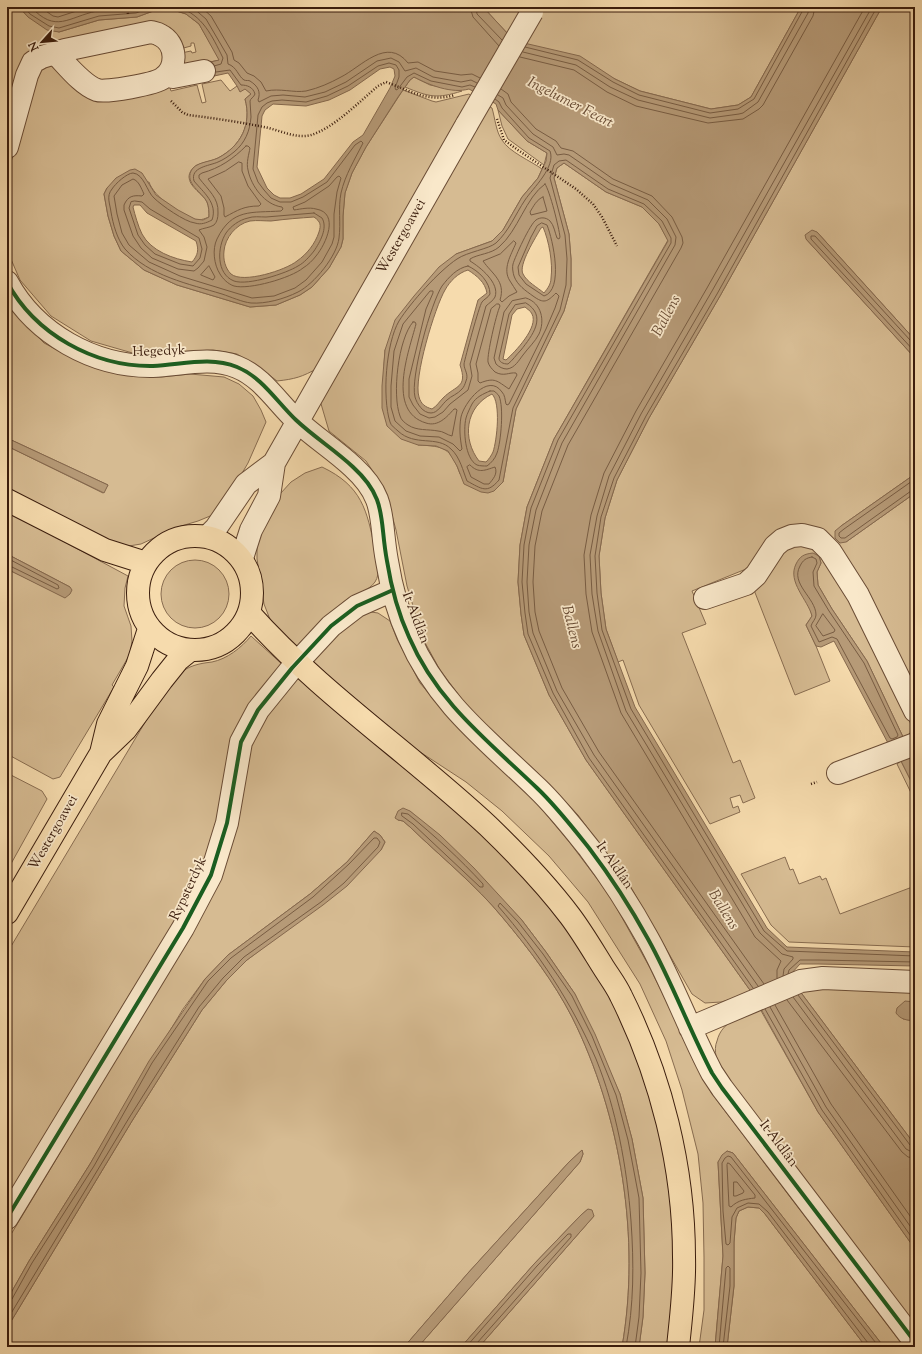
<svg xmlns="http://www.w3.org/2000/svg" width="922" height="1354" font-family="'Sorts Mill Goudy',serif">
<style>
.green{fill:#d6bb92;stroke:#886c50}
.water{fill:#b69a77;stroke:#85684d;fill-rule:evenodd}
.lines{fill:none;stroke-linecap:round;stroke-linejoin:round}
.shore{stroke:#785c42;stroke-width:1}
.minor-casing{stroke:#6a4c35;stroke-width:24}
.highway-casing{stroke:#3b1d0d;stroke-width:24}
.path{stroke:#3b1d0d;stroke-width:2.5;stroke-dasharray:1 2;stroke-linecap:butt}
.minor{stroke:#f9e8ca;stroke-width:22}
.highway{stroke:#f6dbad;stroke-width:22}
.minor-bridge-casing{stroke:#6a4c35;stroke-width:24;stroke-linecap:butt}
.minor-bridge{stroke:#f9e8ca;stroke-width:22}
.cycleway-casing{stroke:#f9e8ca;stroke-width:6}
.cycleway{stroke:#1b5e20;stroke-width:4}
.labels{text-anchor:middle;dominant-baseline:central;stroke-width:3.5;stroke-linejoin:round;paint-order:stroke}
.street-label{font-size:14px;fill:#3b1d0d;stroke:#f9e8ca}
.water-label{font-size:15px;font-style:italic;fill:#664932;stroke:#f9e8ca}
</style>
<rect width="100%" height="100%" fill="#f6dbad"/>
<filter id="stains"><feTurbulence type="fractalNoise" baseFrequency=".005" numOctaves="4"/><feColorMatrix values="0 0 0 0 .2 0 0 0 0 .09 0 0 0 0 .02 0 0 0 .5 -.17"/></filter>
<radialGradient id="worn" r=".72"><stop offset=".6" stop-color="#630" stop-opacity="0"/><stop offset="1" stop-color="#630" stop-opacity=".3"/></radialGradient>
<!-- green -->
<path class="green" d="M7,7h12l9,10 31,15 40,-12 38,-3 19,-7 14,-1 16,5 13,10 21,36 -41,8 2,-15 10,-2 1,2 4,-1 -2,-9h-3v3l-11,3 -8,-15 -116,12 -49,81z
M483,7h41l-16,27z
M542,7h259l-50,90 -13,8 -27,4 -71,-18 -25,-12 -91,-36 13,-28z
M882,7h33v333l-98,-108 -11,7 109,119v116l-74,52 5,16 69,-49v202l-94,-162 -62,25 -13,11 -54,22 14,33 -24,9 51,130 7,-3 15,38 -12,5 -3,-8 -10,3 3,10 5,-2 2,6 -30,12 -71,-119 -16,-45 -5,2 -12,-33 -5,-36 -2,-37 6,-38 12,-38 32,-62 71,-122z
M49,63l28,22h92l2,6 26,-6 5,18 4,-1 -4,-18 19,-4 9,11 7,-5 8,2 6,6 -6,5c7,25 -4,47 -27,59 -6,3 -14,4 -21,7 -4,2 -8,7 -8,12 0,10 14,17 18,25 2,5 2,10 2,15 -5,2 -10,4 -15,2 -16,-6 -40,-22 -45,-37l-42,6 -3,6 4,22 6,20 7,15 23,19 33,15 73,22 26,-2 24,-10 12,-8 17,-19 12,-21 2,-8v-23l2,-23 7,-20 14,-26 37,-57 29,11 4,1 33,-8 4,3 -155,271c-16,9 -23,11 -41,13l-13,-10 -27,-17 -24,-4 -77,4 -45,-13 -40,-25 -31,-36 -13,-30v-77l8,-23 22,-79z
M414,77l16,8 32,6c-25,8 -33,6 -57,-4l5,-7z
M488,106l4,2c3,10 4,24 10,32 7,12 29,21 40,29l-4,9 -16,19 -19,33 -11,11 -36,13 -71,96 -1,15 34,80c26,1 33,3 42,29l43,8 13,-73 48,-98 7,-25v-27l-2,-25 -15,-56 3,-10 7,-5 42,29 36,15 17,17 9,16 -114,199 -27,68 -7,38 -2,37 3,32 3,21 25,60 37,65 166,233 -31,9 -16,1 -13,-9 -63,-110 -51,-69 -33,-35 -78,-74 -27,-36 -17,-31 -16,-53 -11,-56 -6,-22 -14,-32 -10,-15 -37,-30 -10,-34z
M498,110l29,31 20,12 -3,12 -36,-26 -6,-13z
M7,301l11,15 26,27 33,17 41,14 43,3 29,-3 34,3 15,7 14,12 8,14 5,12 -18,41 -21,36 -12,15 -17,7 -20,6 -37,17 -12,2 -19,-3 -103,-52v-45l96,47 5,-8 -101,-47z
M322,467c40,19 45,43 53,83 2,11 6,23 0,32 -7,10 -20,11 -29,18 -18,14 -33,33 -49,50l-26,-28 -7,-18 -7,-45v-16l23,-49 11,-12 14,-9z
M7,511l121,65 -3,12 -1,18 7,20 1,15 -2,13 -18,31 2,2 -54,90 -7,2 -46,-25v-185l58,28 5,-10 -63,-33z
M813,544l42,61 53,108 3,13 -1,9 -6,4 -37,-78 -35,-52 -14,-24 -1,-13 4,-9 -2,-7 -9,52 2,8 -6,9 10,21 14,35 -35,14 -41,-105 28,-42z
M161 594a34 34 0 1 1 68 0a34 34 0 1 1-68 0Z
M371,612l7,1 12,8 7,18 23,44 32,38 78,74 40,48 40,53 40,72 31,63 13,31 18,32 192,253h-20l-151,-194 -6,-2 -9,11 5,94 -8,91h-16l5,-37v-53l-1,-54 -5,-49 -16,-64 -16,-49 -26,-57 -52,-82 -39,-46 -47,-45 -36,-29 -78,-51 -79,-68c16,-17 39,-46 62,-51z
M251,636l33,30 -66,155 -16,50 -40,73 -31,48 -124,206v-245l155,-259c8,-9 15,-21 26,-26 8,-4 16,-5 24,-6 15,-3 29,-14 39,-26z
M299,675l183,159 45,45 33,41 27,40 25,40 25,55 15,46 15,60 9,96 -8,90h-29l4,-30 2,-44 -2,-75 -11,-59 -12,-45 -45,-100 -29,-42 -25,-33 -111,-108 -12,9 5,1 7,6c31,30 66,58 93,91 26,31 51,64 69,99 49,98 69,222 50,330h-143l115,-131 -6,-7 -7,6 -47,49 -73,83h-43l162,-185 3,-8 -1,-4 -13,12 -101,111 -64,74h-394l-3,-5v-14l125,-207 70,-111 24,-29 21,-21 33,-25 101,-85 4,-8 -5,-7 -6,-4 -27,31 -37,32 -82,61 -23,24 -22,30 -93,155 -61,97 -22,39v-59l56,-93 43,-76 85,-140 59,-187 15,-30z
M901,761l14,28v12l-18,-37z
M7,773l35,18 5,8 -40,72z
M785,857l5,13 3,-1 6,15 21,-8 2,4 4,-2 14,36 75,-28v61l-126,-5 -18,-17 -30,-51z
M884,987l31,1v14h-10l-2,17 12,2v124l-116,-155z
M760,1009l58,103 97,137v76l-185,-244c-4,-8 -11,-16 -14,-25 -1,-4 -1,-11 1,-15 5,-21 26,-25 43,-32z
M748,1207l11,1 6,6 101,133h-139l7,-61v-44l2,-24 3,-7z"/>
<!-- water -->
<path class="water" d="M19,7h464l25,27 16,9 56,13 35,23 25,12 71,18 27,-4 13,-8 50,-90h81l-162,289 -71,122 -32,62 -12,38 -6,38 2,37 5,36 29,78 132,221 20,19 128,5v14l-97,-2h-18l-9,10 8,16 116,155v104l-97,-137 -66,-119 -166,-233 -37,-65 -25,-60 -3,-21 -3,-32 2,-37 7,-38 27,-68 114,-198 -9,-17 -17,-17 -36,-15 -42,-29 -7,5 -3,10 15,56 2,25v27l-7,25 -48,98 -13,73 -9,9 -6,2 -7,-1 -17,-8 -7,-18 -9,-15 -12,-5 -18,-1 -17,-6 -14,-13 -5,-18v-22l3,-36 10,-30 19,-24 25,-29 17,-13 36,-13 11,-11 19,-33 16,-19 8,-17 1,-8 -20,-12 -29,-31 -2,-6 -27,-15c-17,5 -40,-4 -55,-12l-4,3 -12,17 -32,50 -14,26 -7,20 -2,23v23l-2,8 -12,21 -17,19 -12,8 -24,10 -26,2 -73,-22 -33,-15 -23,-19 -7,-15 -6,-20 -4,-22 3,-6 9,-10 14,-8 5,-1 7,4 14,22 22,15 17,9 8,1 6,-3c0,-5 0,-10 -2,-15 -5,-10 -22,-18 -16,-31 4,-9 19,-9 27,-13 23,-12 34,-34 27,-59l6,-5 -6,-5 -5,3 -3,-6 -9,-13 -23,5 -3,-14 17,-4 -20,-36 -13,-10 -16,-5 -14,1 -19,7 -38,3 -40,12 -12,-2 -19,-13zM390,67l4,2 1,7 -5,12 -27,47 -10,7 -29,37 -23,15 -11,4h-10l-6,-3 -7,-7 -10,-21 5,-51 3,-6 8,-6 33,2 23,-6 21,-10 30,-21zM134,205h6l7,8 49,28c3,9 2,14 -4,21 -19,-3 -41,-11 -50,-28 -4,-8 -7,-19 -9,-27zM314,217c7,5 7,8 5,15 -4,12 -12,22 -22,29 -11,9 -54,23 -66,13 -6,-6 -8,-15 -7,-23 1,-13 12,-27 26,-30 7,-1 15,0 21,0 15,-2 29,-3 43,-4zM543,227c6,14 10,36 8,51 0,6 -3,10 -7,15 -7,-6 -17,-11 -21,-19 -5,-9 13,-37 18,-46zM468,270c9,6 17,12 19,23l-9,7 -18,65c8,23 -4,20 -17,33 -4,4 -6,8 -11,11 -7,-2 -11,-5 -13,-12 -6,-18 16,-90 26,-107 5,-9 13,-17 23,-20zM525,307c2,2 6,4 7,7 7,13 -17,38 -26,46l-3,-1 9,-44 5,-6zM492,394c9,9 5,46 1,58 -2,4 -4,7 -7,10l-7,-1c-17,-22 -14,-54 13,-67z
M812,230l5,2 98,108v18l-109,-119 -1,-4z
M7,438l101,47 -4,8 -97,-47z
M915,474v19l-69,49 -6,1 -5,-5v-7l6,-5z
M813,553l6,3 2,7 -4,9 1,13 14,24 35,52 37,78 -15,6 -55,-104 -13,6 -5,-1 -10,-21 6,-9c-4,-16 -25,-34 -16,-52 4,-8 8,-10 17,-11z
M7,554l63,33 2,3 -2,4 -5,4 -58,-29z
M912,756l3,6v27l-14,-28z
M403,808l7,3 30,24 34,33 47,51 25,33 29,42 20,40 25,60 12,45 11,59 2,75 -2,44 -4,30h-17c19,-108 -1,-232 -50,-330 -18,-35 -43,-68 -69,-99 -27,-33 -62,-61 -93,-91l-7,-6 -5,-1 -3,-2 3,-7z
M374,831l6,4 5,7 -4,8 -34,36 -24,19 -76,55 -21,21 -24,29 -70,111 -125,207v-28l22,-39 61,-97 59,-103 56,-82 23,-24 82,-61 37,-32z
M905,1001l10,1v19c-8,-1 -14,-1 -19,-8l1,-5z
M582,1150l1,4 -3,8 -162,185h-14l64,-74 101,-111z
M727,1151l6,2 151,194h-18l-101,-133 -6,-6 -11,-1 -9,4 -3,7 -2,24v44l-7,61h-12l8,-91 -5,-94 4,-7z
M588,1209l4,1 2,6 -115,131h-18l73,-83 47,-49z"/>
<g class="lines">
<!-- shore -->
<path class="shore" d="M24,7l6,7 19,12 10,2 40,-12 37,-3 16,-6
M31,7c25,27 37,10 66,4 12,-3 25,-2 38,-2l4,-2
M40,7l13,9 5,1 31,-10
M178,7c25,8 34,29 45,51l-2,6 -7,2
M192,7l14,12 21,36 1,9c9,3 10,12 16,16 2,1 5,0 6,1 8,5 11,11 8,19l1,2 12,-6 12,-1 22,2 20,-5 21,-10 31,-21 14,-3 8,4 6,9 11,-3 17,9 28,5 10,-2 6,3
M201,7l10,9 21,36 2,8 5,3 8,10 7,3 7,6 5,9c14,-3 28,2 40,0 13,-3 24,-8 35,-14 20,-10 46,-41 67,-14l10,-1 17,9 26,4 11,-1 8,4
M470,7l3,10 26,29
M476,7l1,7 25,26
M877,7l-160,287 -71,122 -32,62 -13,39 -6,39 2,37 5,37 29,79 133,222 23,20 128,5
M525,47l53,13 35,22 26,13 71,18 28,-4 16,-10 49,-89 1,-3
M523,52l53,13 34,22 28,13 72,18 29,-4 4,-1 15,-11 50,-89 1,-6
M520,57l54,13 33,22 29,14 72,17 35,-4 16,-10 4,-4 50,-89 2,-9
M216,72l14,-2 11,15c6,0 12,2 14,9 -1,3 -5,5 -5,7 0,5 1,11 1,16 -1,14 -6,26 -17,35 -5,4 -11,8 -16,10 -9,4 -28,5 -24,19 9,11 24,22 18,39 -6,3 -11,5 -17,3 -10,-1 -34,-18 -41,-25 -7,-6 -10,-24 -21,-25 -6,0 -18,11 -21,16 -6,7 -2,15 -1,23 2,12 6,27 14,37 24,27 64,35 97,45 9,3 20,8 29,9 15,1 33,-4 47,-11 16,-8 39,-36 41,-54 2,-15 -1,-30 2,-45 4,-18 14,-34 22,-50l-2,-2 -6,4 -28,37 -24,15 -12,5h-11l-9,-4 -7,-8 -6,-8 -5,-13 5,-54 4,-8 5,-4 5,-2 10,-1 24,2 21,-6 21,-10 30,-20 11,-3 7,2 3,5v7l-4,11 1,2 2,-1 9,-12 7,-4 17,8 31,6 8,-2 5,2
M501,89l7,5 3,8 25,27 20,12 5,7 12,3 40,28 39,17 20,21 10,20 1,6 -2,5 -113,197 -26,66 -7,35 -2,36 2,30 4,19 23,57 37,64 165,232
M498,95l5,3 3,7 27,29 20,13 4,8 7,-1 5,1 42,29 37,16 19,19 9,18 -1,8 -113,198 -26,67 -7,35 -2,37 2,30 4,21 24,58 37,64 164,231
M495,99l4,3 3,6 27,30 21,13c6,16 -17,37 -25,49 -10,15 -16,31 -29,43 -7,6 -29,9 -39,16 -18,12 -46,43 -58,62 -13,22 -17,76 -9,101 1,4 5,6 8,9 17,16 39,4 53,18 9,8 12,22 16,32 15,8 20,13 32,-1l14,-72 47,-98 6,-25 1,-26 -2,-24 -15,-57 4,-13 5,-4 7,-1 42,29 36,15 18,17 9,17v5l-113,197 -27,68 -7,37 -2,37 3,31 3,21 25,59 36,65 164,230
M246,146h2l2,2c-1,6 -4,15 -2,22 3,16 17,35 34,37l1,2 -2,2c-29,2 -49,-3 -64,28 -5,10 -3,26 3,35 3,5 8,10 14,12 15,4 57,-8 69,-18 5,-3 10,-8 13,-12 10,-12 24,-43 0,-47 -7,-2 -15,0 -22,1l-1,-3 12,-5 24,-16 8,-9 2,-1 2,2 -4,14 -3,22v23l-2,7 -10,18 -16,18 -11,8 -21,8 -22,2 -72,-22 -31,-14 -20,-17 -7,-12 -5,-19 -3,-18 8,-11 11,-6c6,2 8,9 11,15l-2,2c-9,-1 -14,0 -18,9v5l9,26 8,12 11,10 26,11 16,2 4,-3 6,-7 3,-14 -3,-10 -5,-7c4,-2 10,-2 15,-5 3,-3 4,-7 4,-12 1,-15 -10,-23 -19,-35v-3l3,-2c18,-5 31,-14 44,-27z
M239,162l3,1v8l6,15 13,18 -2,2c-15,0 -21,4 -34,11l-1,-2v-7l-3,-12 -13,-17 17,-8z
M545,184c5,7 14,44 15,53l-1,2 -2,-1c-2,-5 -3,-13 -7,-17 -4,-4 -10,-4 -14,-1 -6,4 -21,37 -23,44 -1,3 0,9 1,12 3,9 12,15 19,20 11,8 14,6 23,-3l3,3 -4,12 -9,21 -37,75 -2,1 -1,-1c-1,-4 -1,-9 -4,-12 -14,-20 -38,11 -41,25 -2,11 -1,21 1,32l-2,2 -7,-7 -14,-7 -19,-1 -14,-5 -11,-10 -4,-14v-21l3,-35 9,-27 27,-33h3v2l-7,16 -17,70v18l4,8 7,9 9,4 6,-1 8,-5 7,-8 18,-14 4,-14 -2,-12 16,-58c3,-3 7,-5 9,-9 5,-14 -15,-30 -25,-36v-2c8,-5 21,-5 29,-12 19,-16 27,-50 46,-63z
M543,197l4,14 -16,4 -1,-3c3,-5 7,-13 13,-15z
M135,201l7,1 8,7 49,29 3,11 -2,9 -7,8 -13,-2 -25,-10 -10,-9 -7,-10 -9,-27 2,-6z
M314,213l8,5c6,10 -2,24 -8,33 -4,5 -10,12 -16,15 -11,7 -50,20 -64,15 -18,-7 -17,-34 -8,-48 5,-7 13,-13 22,-15 5,-2 12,-1 18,-1 16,-1 32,-3 48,-4z
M542,223l5,2c6,15 17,65 -3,71l-18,-12 -7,-9 -1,-8 13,-30 6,-11z
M514,241l2,2c-5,12 -14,26 -6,38 2,4 5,7 7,11l-8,4 -7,6 -2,-2c6,-19 -8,-26 -17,-39l17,-7z
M209,266l6,11 -2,3 -12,-5z
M468,266c11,5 22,16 22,28 -2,4 -6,5 -8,8 -3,4 -17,56 -18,62 0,6 5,10 2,17 -1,3 -2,6 -4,8 -4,5 -11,7 -15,11 -5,4 -9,13 -16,13 -8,0 -14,-9 -16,-16 -5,-19 16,-94 27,-111 7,-9 15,-18 26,-20z
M526,298c16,5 19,23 13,36 -4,8 -11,14 -16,21 -4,5 -8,13 -16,14 -4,0 -8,-2 -11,-5l-2,-6 10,-46 8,-11z
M526,303c22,13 6,33 -5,47 -5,5 -8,10 -13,14 -5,0 -9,-2 -9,-6l10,-44 6,-9z
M497,304h2l1,2c-4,9 -13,48 -12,56 1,4 4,7 7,10 9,5 14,0 21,1l1,2 -8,14c-12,-8 -14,-12 -29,-6l-2,-2v-8l-2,-9 15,-55z
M413,322h2l1,2c-7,27 -30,87 10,99 12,4 21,-6 28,-14h2l1,1 -5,26c-5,-1 -9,-5 -14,-5 -10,-2 -21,0 -30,-6 -3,-2 -7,-5 -8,-9 -8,-21 -2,-77 13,-94z
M915,342l-5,-2 -95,-104h-4v3l104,113
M490,391h4c1,1 4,3 5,5 5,11 2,46 -2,57 -2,6 -6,10 -10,13 -3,0 -7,0 -10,-1 -12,-6 -14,-35 -11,-47 1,-4 4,-10 6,-14 4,-7 11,-10 18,-13z
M470,465c9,9 15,5 25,2 3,7 -2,12 -6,17h-5l-13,-7 -4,-10z
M915,479l-71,50 -5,4v3l2,2h4l66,-47 4,-1
M812,557l4,2 1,4 -4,9 1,14 15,25 35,52 34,72 -1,2 -5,2 -2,-1 -53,-99 -5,-2 -13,5 -8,-16c1,-4 5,-7 5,-11 0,-17 -26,-31 -16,-49 3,-6 6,-8 12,-9z
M7,558l51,27 1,3 -2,1 -47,-23 -3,-1
M823,614l12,16 -1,2 -11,4 -7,-10z
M402,813l6,1c27,22 52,45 75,70v3h-3l-67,-63 -11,-8z
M788,974l1,-4 11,-10h18l97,2
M783,976l1,-7 9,-10v-2l-11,-3 -22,-21 -134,-222 -28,-80 -6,-37 -2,-39 7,-39 12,-40 32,-62 71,-123 160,-284
M777,978v-8l4,-9 -26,-24 -134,-224 -29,-81 -6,-38 -2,-39 7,-40 13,-42 32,-62 71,-123 158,-281
M798,995l112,150 5,2
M793,997l113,152 4,2 5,1
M787,1000l115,152 6,5 7,1
M775,1005l56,99 84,119
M770,1007l56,100 89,126
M765,1009l57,101 93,132
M728,1163l2,1 25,31v3c-9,1 -17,2 -24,9l-2,-1 -2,-41z
M734,1182h3l7,9 -1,2 -7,3h-2z
M7,1301l5,-2 20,-36 62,-97 58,-103 56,-82 23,-23 82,-61 36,-33 25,-26h3l3,4 -2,5 -34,36 -23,19 -77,55 -21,21 -24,29 -70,111 -122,202
M466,1347l71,-81 31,-32h3v3l-94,106 -1,4
M626,1347c8,-43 8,-83 5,-126 -4,-54 -15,-113 -35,-162 -24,-56 -58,-107 -98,-153l2,-3 18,19 25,32 29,42 20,40 24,59 12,45 11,58 2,75 -2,44 -4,30
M719,1347l7,-79 2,-2 2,2v18l-7,61
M869,1347l-1,-4 -100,-131 -9,-8 -11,-1 -11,5 -5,9 -2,26 -2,2 -2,-1 -3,-33 -1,-48 3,-5 3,-2 3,1 148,190"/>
<defs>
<path id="minor" d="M168,74l5,3 31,-6
M7,147l20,-72 6,-13 9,-5 23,-7 86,-18c3,1 6,1 9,3 17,8 18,33 3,43 -8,6 -57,15 -66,12 -15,-5 -31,-26 -42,-37
M7,282c28,52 87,85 146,84 28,-1 57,-10 84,1 25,10 40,35 59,53 18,17 39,30 57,47 35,32 26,52 34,94 4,25 11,52 22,76 28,65 78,103 128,151 19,18 36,40 52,60 22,29 42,60 59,91 24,43 41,90 64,134l10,15 193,254
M208,536l8,-8 30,-44 28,-21
M242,558l9,-28 18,-34 5,-33 193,-339
M705,598l41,-14 10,-9 19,-29 7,-6 10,-4 10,-1 16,4 12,12 28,44 57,116
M838,773l77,-29
M690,1028l111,-47 22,-3 92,4
M7,1218l176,-290 28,-53 16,-52 14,-81 17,-32 34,-42 39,-42 26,-20 36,-16"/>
<path id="highway" d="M7,500l98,50 41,13
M138 593a57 57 0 1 1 114 0a57 57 0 1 1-114 0Z
M249,613c71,80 161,140 239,213 29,28 58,58 82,90 12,16 22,33 32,49 6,10 14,20 19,31 40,80 63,171 63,261 1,30 -3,60 -6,90
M101,753l7,-29 29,-58 12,-37
M7,913l94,-160 25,-24 36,-49 16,-20 10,-8"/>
</defs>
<!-- minor casing -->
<use href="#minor" class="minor-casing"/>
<!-- highway casing -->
<use href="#highway" class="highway-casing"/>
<!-- path -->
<path class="path" d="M127,7l1,7
M171,101l11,11 6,3c25,3 51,7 76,12 16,3 31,12 47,8 23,-7 49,-34 67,-49l8,-4c25,9 42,21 69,13
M497,119l7,21 14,10 58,39 17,15 9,13 15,29
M811,784l6,-2"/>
<!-- minor -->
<use href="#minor" class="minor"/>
<!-- highway -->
<use href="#highway" class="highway"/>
<defs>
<path id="minor-bridge" d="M467,124l65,-112"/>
</defs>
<!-- minor-bridge casing -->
<use href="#minor-bridge" class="minor-bridge-casing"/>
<!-- minor-bridge -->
<use href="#minor-bridge" class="minor-bridge"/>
<defs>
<path id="cycleway" d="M7,282c28,52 87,85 146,84 28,-1 57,-10 84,1 25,10 40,35 59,53 18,17 39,30 57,47 35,32 26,52 34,94 4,25 11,52 22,76 28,65 78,103 128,151 19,18 36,40 52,60 22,29 42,60 59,91 24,43 41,90 64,134l10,15 193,254
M7,1218l176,-290 28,-53 16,-52 14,-81 17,-32 34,-42 39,-42 26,-20 36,-16"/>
</defs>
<!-- cycleway casing -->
<use href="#cycleway" class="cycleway-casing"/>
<!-- cycleway -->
<use href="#cycleway" class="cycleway"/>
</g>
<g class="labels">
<!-- street labels -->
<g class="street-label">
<text transform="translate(402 237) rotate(-60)">Westergoawei</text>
<text transform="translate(159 352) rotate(-2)">Hegedyk</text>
<text transform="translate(415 618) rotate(69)">It Aldlân</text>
<text transform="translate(54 833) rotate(-60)">Westergoawei</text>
<text transform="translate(614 866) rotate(55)">It Aldlân</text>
<text transform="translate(189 889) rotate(-65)">Rypsterdyk</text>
<text transform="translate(778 1144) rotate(53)">It Aldlân</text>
</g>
<!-- water labels -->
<g class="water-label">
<text transform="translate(570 103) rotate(27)">Ingelumer Feart</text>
<text transform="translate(667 316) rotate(-62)">Ballens</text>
<text transform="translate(571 627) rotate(76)">Ballens</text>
<text transform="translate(723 910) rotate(58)">Ballens</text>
</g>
</g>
<!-- margin -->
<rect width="922" height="1354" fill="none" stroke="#f6dbad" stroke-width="24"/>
<rect x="8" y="8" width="906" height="1338" fill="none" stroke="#3b1d0d" stroke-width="2"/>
<rect x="12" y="12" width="898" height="1330" fill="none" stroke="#3b1d0d"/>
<!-- north arrow -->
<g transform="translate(42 42) rotate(243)" stroke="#f9e8ca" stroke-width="3" paint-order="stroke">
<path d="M0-3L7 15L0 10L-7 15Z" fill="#3b1d0d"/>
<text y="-6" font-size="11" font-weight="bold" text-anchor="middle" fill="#3b1d0d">N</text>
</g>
<rect width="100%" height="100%" filter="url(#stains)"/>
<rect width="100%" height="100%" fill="url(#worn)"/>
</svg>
